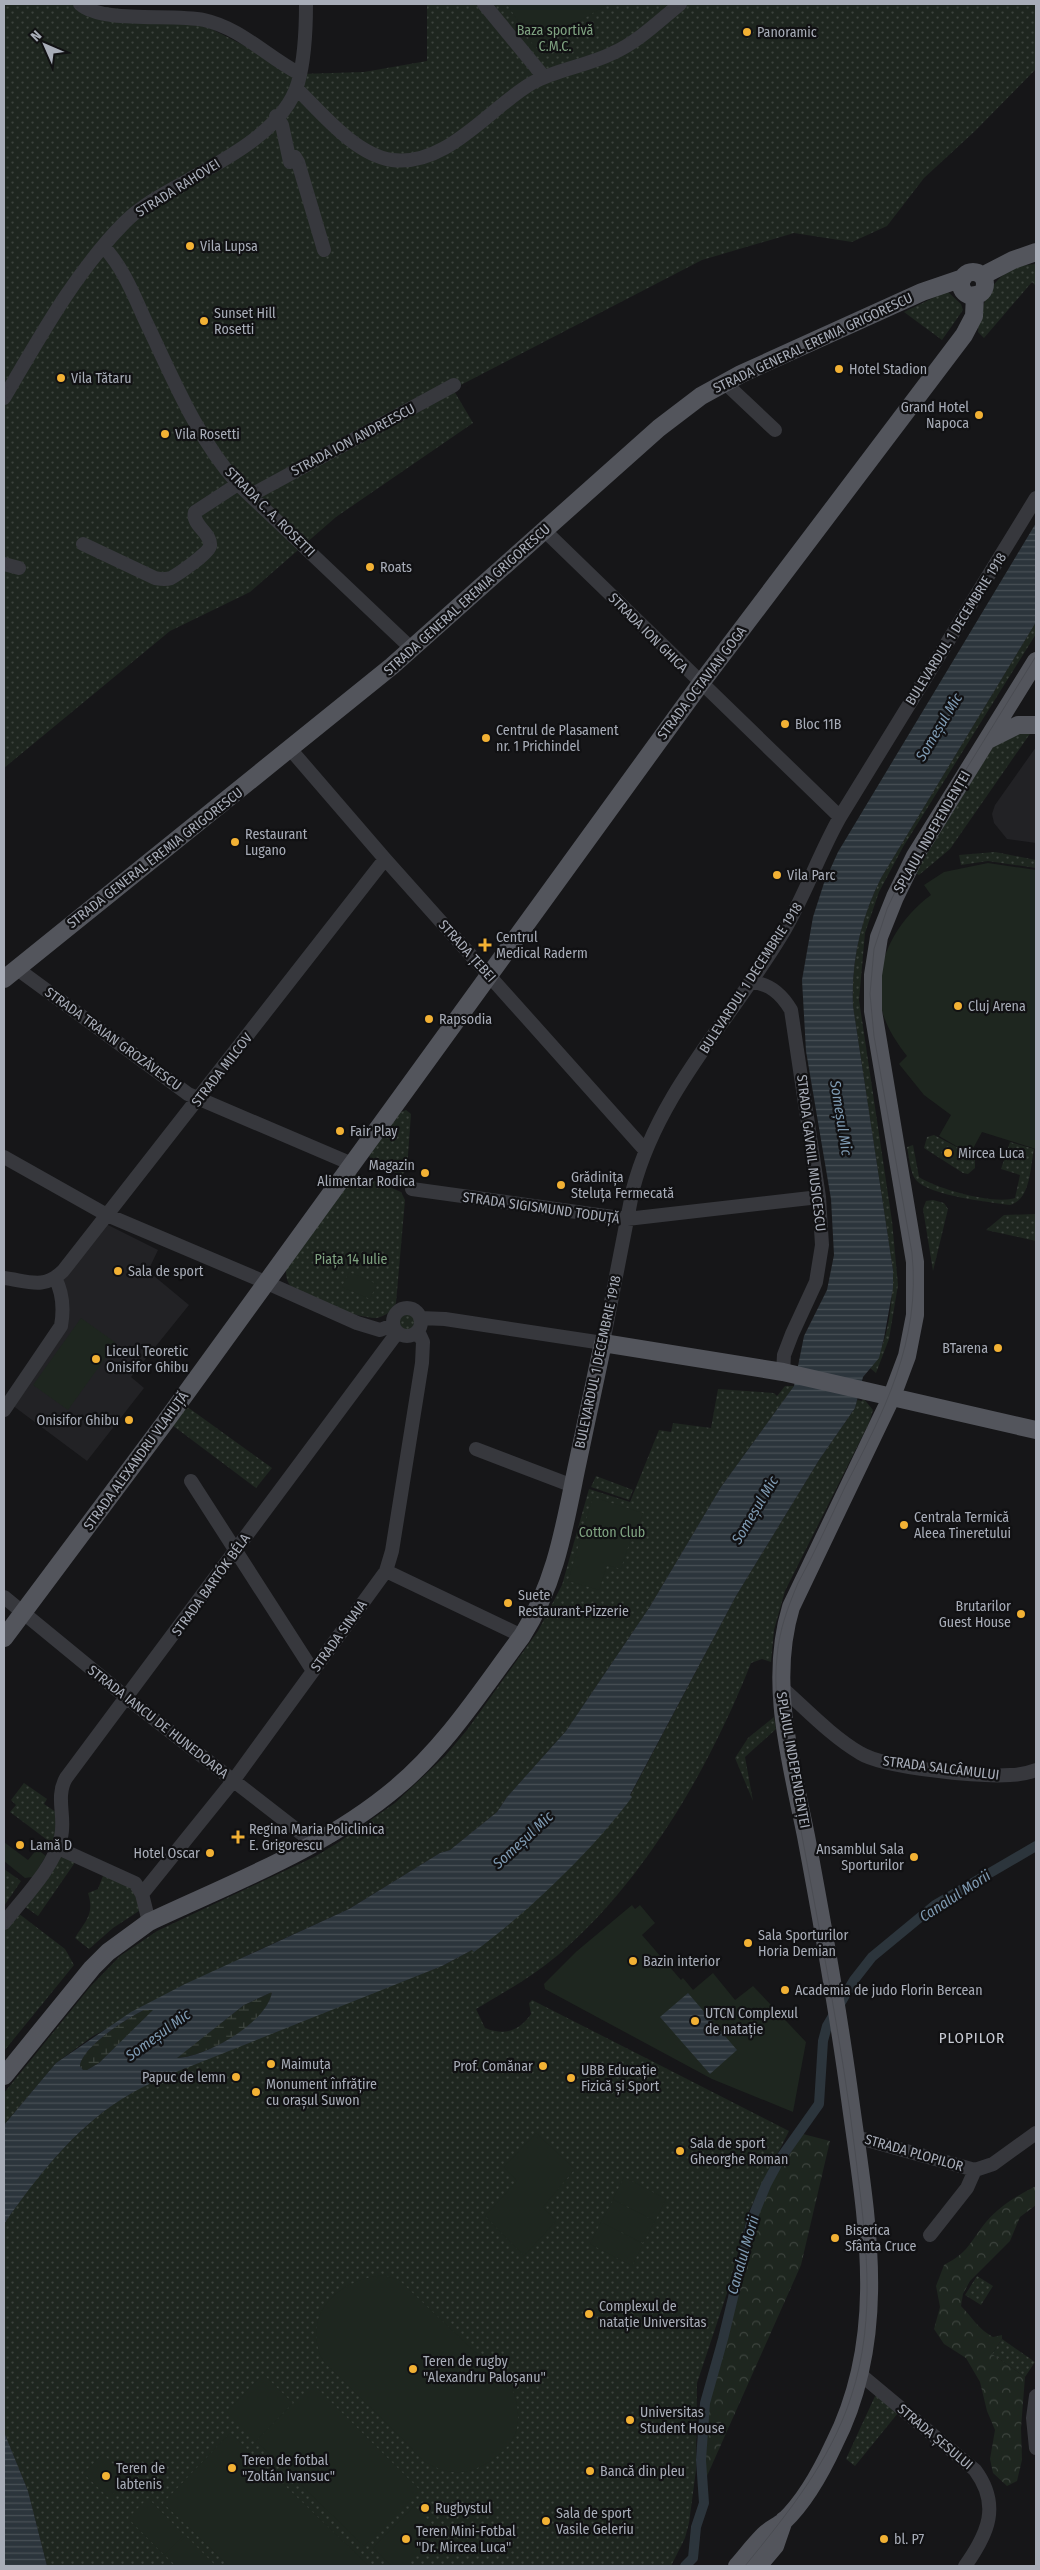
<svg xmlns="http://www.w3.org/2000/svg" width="1040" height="2570" font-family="'Fira Sans Condensed',sans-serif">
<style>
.built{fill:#222225}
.grass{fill:url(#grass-dots)}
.forest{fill:url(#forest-crowns)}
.wetland{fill:url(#wetland-marsh)}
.garden{fill:#1e261f}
.water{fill:url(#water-rules);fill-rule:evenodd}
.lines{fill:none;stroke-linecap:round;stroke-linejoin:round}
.canal{stroke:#2c353c;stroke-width:10}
.minor{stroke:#37383d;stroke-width:14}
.major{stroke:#53555c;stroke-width:18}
.tram{stroke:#4a4c52;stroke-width:1}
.poi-dot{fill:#f2b134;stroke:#111113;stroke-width:2}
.labels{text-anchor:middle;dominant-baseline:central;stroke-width:4.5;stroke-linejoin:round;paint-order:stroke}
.park-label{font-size:14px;fill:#7fa381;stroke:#111113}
.poi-label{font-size:14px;fill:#a8adb8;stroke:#111113;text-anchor:start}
.street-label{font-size:14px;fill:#a8adb8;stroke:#111113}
.water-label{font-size:15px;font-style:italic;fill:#7f9bb3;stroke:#111113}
.neighbourhood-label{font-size:15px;letter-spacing:1px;fill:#c9ccd4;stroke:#111113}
</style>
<defs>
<pattern id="grass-dots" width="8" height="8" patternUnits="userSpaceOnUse" patternTransform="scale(1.25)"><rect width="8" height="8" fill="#1e261f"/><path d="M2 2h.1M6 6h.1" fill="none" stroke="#3c433d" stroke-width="1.8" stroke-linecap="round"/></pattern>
<pattern id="forest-crowns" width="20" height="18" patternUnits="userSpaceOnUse" patternTransform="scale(1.25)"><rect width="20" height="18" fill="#1e261f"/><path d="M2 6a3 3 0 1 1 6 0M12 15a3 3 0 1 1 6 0" fill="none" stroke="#3c433d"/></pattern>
<pattern id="wetland-marsh" width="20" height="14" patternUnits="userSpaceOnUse" patternTransform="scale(1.25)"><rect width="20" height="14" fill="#1e261f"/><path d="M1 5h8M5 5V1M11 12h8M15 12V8" fill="none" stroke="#3c433d"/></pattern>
<pattern id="water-rules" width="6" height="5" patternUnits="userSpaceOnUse" patternTransform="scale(1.25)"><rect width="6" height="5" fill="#2c353c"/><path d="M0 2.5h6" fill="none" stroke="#485056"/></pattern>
</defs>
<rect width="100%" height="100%" fill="#161618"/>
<!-- built -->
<path class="built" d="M1036,747v96l-29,-4 -13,-16 -2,-9 3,-9z
M104,1223l54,27 -10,21 41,34 -58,72 13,11 -57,73 -75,-56 48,-66 -1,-59z"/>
<!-- grass -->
<path class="grass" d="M4,4h76l108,13 112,57 64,-2 63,-11v-57h609v65l-61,62 -51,47 -37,48 -35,16 -58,-9 -92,27 -249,129 20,34 -137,94 -86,75 -80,39 -166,137z
M1036,264v22l-4,-4 -48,56 -6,-6c4,-35 17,-66 58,-68z
M947,291l14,13 2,6 -21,30 -38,-28z
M1036,622v12l-133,213 -24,45 -14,41 -6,67 33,221 6,64 -9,54 -13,34 -6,-5c20,-25 22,-67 23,-98l-40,-264c-2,-46 8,-88 28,-128z
M1034,728l-84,121 -31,26 -2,-1 -2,-2 78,-125 7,-8z
M995,852l41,8v8l-48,-7 -27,4 -2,-10z
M406,1110l5,4 -4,55 -4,5 -4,1 -29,-17 -1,-3 32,-43z
M934,1135l36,19 5,6v8l-7,6 -5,-1 -39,-25 3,-11z
M1010,1142l24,7c-4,19 -3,50 -24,56 -21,-3 -80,-9 -94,-25 -6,-7 -7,-24 -9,-33l6,-2 6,32c18,12 76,28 96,21l5,-23 -19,-6z
M359,1174l42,18 4,8 -9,103c-5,9 -10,13 -20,15 -20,-1 -76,-17 -87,-34 -3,-5 -3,-10 -3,-15l67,-94z
M933,1200l11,3 4,6 -15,62 -10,-62 3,-8z
M1036,1214v27l-50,-11 18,-15z
M396 1321a11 11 0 1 1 22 0a11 11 0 1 1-22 0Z
M785,1386h9l-73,101 -72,121 -83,123 -59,66 -10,15 -47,38 -10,3 -91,56 -99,45 -157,82 -37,27 -52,62v-32l86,-106 30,-31 37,-25 157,-74 25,-15 56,-39 50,-47 22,-26 71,-99 24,-46 27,-96 41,13 29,-72 12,2 2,-9 38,5 7,-39 56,4 3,3z
M863,1398l10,12 -4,13 -84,168 -11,39 -3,32 -9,-3 -11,4c-41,104 -107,219 -193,292 -25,21 -53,37 -82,54l9,19c20,8 34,3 46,-14l-2,-11 3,-3 257,131 -40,80 -21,79 -31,93 -1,87 -7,53 -4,15 -14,28h-624l-19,-75 -24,-59v-208c31,-46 69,-93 116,-124 27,-18 59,-30 89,-42 29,-12 58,-24 88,-36l1,2 11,-7 133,-51 43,-23 59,-51 49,-50 30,-33 113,-213 83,-136 36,-52 2,-8 5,1z
M186,1406l86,62 -16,20 -84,-63z
M596,1476l37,14 -4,10 -38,-13z
M774,1717l2,12 -31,28 8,44 -18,-43 13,-20z
M24,1783l23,16 -3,5 12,8 3,-4 -5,37 -44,-33 6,-7 -5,-5z
M60,1854l16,7 -38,55 -14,-10z
M4,1869l17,12 -17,25z
M104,1873l28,12 10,24 -29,19 -24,21 -14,-11c10,-17 20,-23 13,-45l10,-4z
M18,1913l47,36 9,16 -70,86v-128z
M977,2276l16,10 -12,19 -16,-10z
M1002,2339l33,23 -10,15 -33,-23z
M876,2394l22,19 -43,53 -9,-7z"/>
<!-- forest -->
<path class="forest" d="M803,2134l27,7 -29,124 -94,211 -2,-3 2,-69 47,-184 14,-34z
M1036,2186v19l-16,12 -10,24 -40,40 -7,13 -2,12c12,12 17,23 32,31l9,-2v4l-10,15 33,23 -4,51 1,32 -5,21 -10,5 -14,-13 -3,-14 5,-29 -8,-19 -7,-29 -14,-24 -22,-14 -10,-15 6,-22 -4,-21 8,-21c25,-13 25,-22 42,-43 14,-16 32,-27 50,-36z"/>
<!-- wetland -->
<path class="wetland" d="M272,1992c-5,32 -66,65 -96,66l68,-53z
M144,2010h10l-55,53 -12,7h-4l-3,-4c2,-19 47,-48 64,-56z"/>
<!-- garden -->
<path class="garden" d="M507,4h101l-73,44z
M988,863l48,7v279l-54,-17 -12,22 -31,-18 12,-21 -27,-20 -25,-31 8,-8c-13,-17 -24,-34 -27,-55 -6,-41 19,-83 51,-106l-7,-10 20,-13z
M349,1272l28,12 -7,15 -28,-12z
M81,1318l35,25 -48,67 -35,-25z
M593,1497l50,16 -9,26 -3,-1 -10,31 -14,-4 -8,25 -31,-9z
M4,1842l24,18 9,-11 9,7 -13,21 -8,1 -21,-17z
M632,1905l3,4 5,-4 15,18 -13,12 39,45 2,-2 10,12 20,-17 22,27 18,-14 53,56 -13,70 -81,-33 -167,-90 -1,-5 33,-33z
M536,2133l39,36 -32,38 13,14 -32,35 -39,-40 32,-35 -13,-14z
M624,2177l42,22 -11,22 -42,-22z
M613,2200l42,21 -12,22 -42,-21z
M601,2222l42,22 -11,22 -42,-22z
M383,2275l16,5 112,106c9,20 12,46 -6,63 -13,13 -34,26 -53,23 -7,-1 -19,-5 -25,-9 -9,-6 -17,-17 -24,-24 -21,-20 -42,-41 -62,-61 -7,-7 -20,-16 -22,-26 -13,-46 24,-72 64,-77z
M263,2374l30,29 -37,38 -29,-29z
M315,2386l105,104 -56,56 -106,-103z
M230,2433l139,133h-140l-66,-63z
M103,2454l25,25 -19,19 -26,-25z
M148,2498l36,37 -20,20 -36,-37z
M414,2506l24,24 -36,36h-10l-19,-18z
M186,2536l30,30h-40l-10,-10z"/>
<!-- water -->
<path class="water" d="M1036,523v99l-155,256c-20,40 -30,82 -28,128l40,264v18l-9,50 -5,20 -16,19 -8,31 -36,52 -83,136 -106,199 2,2c-37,51 -107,118 -158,155l-2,-2 -30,16 -276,110c-15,7 -30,14 -44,23 -48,30 -86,79 -118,125v-99l52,-62 75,-51 54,-28 164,-75 91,-56 10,-3 47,-38 10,-15 59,-66 83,-123 72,-121 73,-101 10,-50 23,-46 7,-35 -3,-56 -25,-148 -4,-71 11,-63 11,-34 14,-31zM272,1992c-5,31 -66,65 -95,66l67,-53zM144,2010h9l-54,53 -12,7h-4l-3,-4c2,-19 47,-48 64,-56z
M688,1993l49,57 -27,24 -50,-57z
M4,2432l24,59 19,75h-43z"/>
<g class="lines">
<!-- canal -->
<path class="canal" d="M685,2566l8,-8 3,-31 8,-24 -3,-43 4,-57 18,-64 29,-120 14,-34 14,-26 39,-55 4,-63 4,-15 27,-46 18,-23 63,-52 101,-59"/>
<!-- minor -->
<path class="minor" d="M80,4c23,20 92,9 124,16 37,8 63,37 96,54
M484,4l60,73
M296,88c25,24 59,67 96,72 55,7 97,-52 140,-77 25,-14 55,-17 81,-30 25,-11 46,-32 67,-49
M276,116l6,9 8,37
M289,155l6,2 3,5 26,88
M103,246c20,21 31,50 43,76 27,56 50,115 92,162l174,165
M724,382l51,48
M4,398c36,-61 70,-124 120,-175 19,-19 43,-31 66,-44 38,-21 95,-51 108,-96 7,-25 8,-53 8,-79
M251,495l203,-110
M545,531l295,286
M83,544l72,34c6,1 10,2 16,0 7,-4 37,-24 39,-32 2,-13 -19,-21 -15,-34l43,-28
M4,564l15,4
M291,750l94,109 260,291
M16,968l172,126 164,70
M750,982c19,1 31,11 41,28l28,187 3,48 -6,37 -24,52 -8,21 -1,17
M4,1157l103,58 158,67 92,41 23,7 13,-5
M412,1189l215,30 192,-22
M4,1278c24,3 40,12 59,-7l322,-412
M393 1322a14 14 0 1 1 28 0a14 14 0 1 1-28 0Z
M420,1318l25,1 158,24 30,-154c25,-96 98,-170 148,-253 23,-38 37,-80 59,-119l196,-319
M4,1410l57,-84c3,-17 2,-33 -6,-48
M476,1449l97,37
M191,1481l122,190
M386,1571l136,65
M4,1597l123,101 188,146
M780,1686c25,22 51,50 80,67 24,15 120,24 150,22 9,0 18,-2 26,-5
M58,1848l77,35 7,11 7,28
M142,1894l91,-113 153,-210 6,-20 30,-188 1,-21 -5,-11
M4,1923c20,-26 49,-54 57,-86 5,-20 -6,-40 5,-59l331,-445
M856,2137l119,33 18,-6 43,-31
M930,2235l37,-47 8,-18
M860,2374l115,96c26,35 13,64 -10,96
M1036,2396l-3,22 3,30"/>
<!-- major -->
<path class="major" d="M961 284a12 12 0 1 1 24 0a12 12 0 1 1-24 0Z
M982,276l31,-16 23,-8
M988,740l30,-15h18
M4,979l388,-313 267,-238 42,-32 40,-22 181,-82 41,-14
M4,1638l159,-213 538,-742 263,-348 10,-19 1,-21
M4,2076l88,-108 16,-16 41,-30c85,-40 176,-74 248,-135 50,-42 86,-99 125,-151 33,-52 42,-107 54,-166 9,-42 18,-85 27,-127l180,29 253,58
M737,2566c9,-10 17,-21 27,-31 6,-6 14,-9 20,-14 21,-20 38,-51 50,-77 55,-108 33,-223 17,-338 -12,-90 -28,-180 -45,-270 -15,-75 -38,-153 -15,-229l101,-211 15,-40 8,-41v-53l-42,-251v-36l6,-38 16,-40 20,-41 121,-195
M758,2566l17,-20 9,-26"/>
<!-- tram -->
<path class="tram" d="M745,2566c42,-52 85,-104 106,-169 27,-82 14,-163 4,-246 -13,-109 -35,-217 -55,-326 -10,-51 -29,-117 -23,-168 2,-27 11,-50 21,-74 17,-31 32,-64 47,-96 39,-76 76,-145 67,-234l-38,-217 -4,-42 4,-45 13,-40 22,-47 127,-206"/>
</g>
<!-- markers -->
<g class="poi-dot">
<circle cx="747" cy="32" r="5"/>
<circle cx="190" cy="246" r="5"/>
<circle cx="204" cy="321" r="5"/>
<circle cx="839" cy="369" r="5"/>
<circle cx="61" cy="378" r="5"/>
<circle cx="979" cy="415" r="5"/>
<circle cx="165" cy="434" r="5"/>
<circle cx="370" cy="567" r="5"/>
<circle cx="785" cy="724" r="5"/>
<circle cx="486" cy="738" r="5"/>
<circle cx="235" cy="842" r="5"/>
<circle cx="777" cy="875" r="5"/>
<path d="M482.5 937.5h5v5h5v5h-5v5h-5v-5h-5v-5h5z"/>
<circle cx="958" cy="1006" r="5"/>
<circle cx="429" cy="1019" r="5"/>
<circle cx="340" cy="1131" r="5"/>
<circle cx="948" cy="1153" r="5"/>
<circle cx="425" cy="1173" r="5"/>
<circle cx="561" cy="1185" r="5"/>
<circle cx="118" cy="1271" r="5"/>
<circle cx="998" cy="1348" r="5"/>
<circle cx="96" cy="1359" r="5"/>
<circle cx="129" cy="1420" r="5"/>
<circle cx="904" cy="1525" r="5"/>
<circle cx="508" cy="1603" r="5"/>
<circle cx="1021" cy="1614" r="5"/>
<path d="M235.5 1829.5h5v5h5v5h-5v5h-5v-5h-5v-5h5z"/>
<circle cx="20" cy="1845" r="5"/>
<circle cx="210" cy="1853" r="5"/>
<circle cx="914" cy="1857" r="5"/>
<circle cx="748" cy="1943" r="5"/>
<circle cx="633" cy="1961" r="5"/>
<circle cx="785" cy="1990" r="5"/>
<circle cx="695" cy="2021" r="5"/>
<circle cx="271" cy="2064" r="5"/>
<circle cx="543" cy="2066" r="5"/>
<circle cx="236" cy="2077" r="5"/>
<circle cx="571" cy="2078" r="5"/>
<circle cx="256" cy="2092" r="5"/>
<circle cx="680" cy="2151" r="5"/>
<circle cx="835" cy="2238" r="5"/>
<circle cx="589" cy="2314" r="5"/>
<circle cx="413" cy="2369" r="5"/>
<circle cx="630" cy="2420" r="5"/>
<circle cx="232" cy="2468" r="5"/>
<circle cx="590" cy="2471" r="5"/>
<circle cx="106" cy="2476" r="5"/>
<circle cx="425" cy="2508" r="5"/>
<circle cx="546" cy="2521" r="5"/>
<circle cx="406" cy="2539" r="5"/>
<circle cx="884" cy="2539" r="5"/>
</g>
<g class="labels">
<!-- park labels -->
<g class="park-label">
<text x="555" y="30">Baza sportivă<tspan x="555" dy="16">C.M.C.</tspan></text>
<text x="351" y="1259">Piața 14 Iulie</text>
<text x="612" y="1532">Cotton Club</text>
</g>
<!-- poi labels -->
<g class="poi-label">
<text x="757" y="32">Panoramic</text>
<text x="200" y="246">Vila Lupsa</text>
<text x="214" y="313">Sunset Hill<tspan x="214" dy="16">Rosetti</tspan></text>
<text x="849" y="369">Hotel Stadion</text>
<text x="71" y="378">Vila Tătaru</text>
<text x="969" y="407" text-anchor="end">Grand Hotel<tspan x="969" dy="16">Napoca</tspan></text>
<text x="175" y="434">Vila Rosetti</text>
<text x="380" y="567">Roats</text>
<text x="795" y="724">Bloc 11B</text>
<text x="496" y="730">Centrul de Plasament<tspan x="496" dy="16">nr. 1 Prichindel</tspan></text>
<text x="245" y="834">Restaurant<tspan x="245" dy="16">Lugano</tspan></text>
<text x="787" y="875">Vila Parc</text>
<text x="496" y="937">Centrul<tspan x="496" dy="16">Medical Raderm</tspan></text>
<text x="968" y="1006">Cluj Arena</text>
<text x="439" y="1019">Rapsodia</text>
<text x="350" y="1131">Fair Play</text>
<text x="958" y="1153">Mircea Luca</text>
<text x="415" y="1165" text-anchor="end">Magazin<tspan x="415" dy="16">Alimentar Rodica</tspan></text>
<text x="571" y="1177">Grădinița<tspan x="571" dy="16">Steluța Fermecată</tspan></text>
<text x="128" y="1271">Sala de sport</text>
<text x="988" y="1348" text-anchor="end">BTarena</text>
<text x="106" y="1351">Liceul Teoretic<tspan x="106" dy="16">Onisifor Ghibu</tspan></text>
<text x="119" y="1420" text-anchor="end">Onisifor Ghibu</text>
<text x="914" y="1517">Centrala Termică<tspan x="914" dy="16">Aleea Tineretului</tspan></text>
<text x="518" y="1595">Suete<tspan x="518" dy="16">Restaurant-Pizzerie</tspan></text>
<text x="1011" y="1606" text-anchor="end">Brutarilor<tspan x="1011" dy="16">Guest House</tspan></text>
<text x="249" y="1829">Regina Maria Policlinica<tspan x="249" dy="16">E. Grigorescu</tspan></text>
<text x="30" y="1845">Lamă D</text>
<text x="904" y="1849" text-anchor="end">Ansamblul Sala<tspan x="904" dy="16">Sporturilor</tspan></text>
<text x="200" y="1853" text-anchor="end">Hotel Oscar</text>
<text x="758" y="1935">Sala Sporturilor<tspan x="758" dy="16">Horia Demian</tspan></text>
<text x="643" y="1961">Bazin interior</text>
<text x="795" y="1990">Academia de judo Florin Bercean</text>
<text x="705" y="2013">UTCN Complexul<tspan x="705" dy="16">de natație</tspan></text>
<text x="281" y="2064">Maimuța</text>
<text x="533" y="2066" text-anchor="end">Prof. Comănar</text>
<text x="581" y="2070">UBB Educație<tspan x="581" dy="16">Fizică și Sport</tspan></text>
<text x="226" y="2077" text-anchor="end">Papuc de lemn</text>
<text x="266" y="2084">Monument înfrățire<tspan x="266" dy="16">cu orașul Suwon</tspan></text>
<text x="690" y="2143">Sala de sport<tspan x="690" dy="16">Gheorghe Roman</tspan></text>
<text x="845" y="2230">Biserica<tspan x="845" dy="16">Sfânta Cruce</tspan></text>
<text x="599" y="2306">Complexul de<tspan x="599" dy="16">natație Universitas</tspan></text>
<text x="423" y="2361">Teren de rugby<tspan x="423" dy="16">"Alexandru Paloșanu"</tspan></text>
<text x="640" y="2412">Universitas<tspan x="640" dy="16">Student House</tspan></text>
<text x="242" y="2460">Teren de fotbal<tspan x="242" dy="16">"Zoltán Ivansuc"</tspan></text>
<text x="116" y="2468">Teren de<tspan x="116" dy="16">labtenis</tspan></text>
<text x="600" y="2471">Bancă din pleu</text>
<text x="435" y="2508">Rugbystul</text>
<text x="556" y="2513">Sala de sport<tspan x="556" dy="16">Vasile Geleriu</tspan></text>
<text x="416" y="2531">Teren Mini-Fotbal<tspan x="416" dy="16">"Dr. Mircea Luca"</tspan></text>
<text x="894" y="2539">bl. P7</text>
</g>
<!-- street labels -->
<g class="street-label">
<text transform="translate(178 188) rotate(-32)">STRADA RAHOVEI</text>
<text transform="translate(813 343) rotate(-25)">STRADA GENERAL EREMIA GRIGORESCU</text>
<text transform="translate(353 440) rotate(-28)">STRADA ION ANDREESCU</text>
<text transform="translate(270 512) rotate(45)">STRADA C. A. ROSETTI</text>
<text transform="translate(467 600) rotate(-42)">STRADA GENERAL EREMIA GRIGORESCU</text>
<text transform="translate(956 629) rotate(-58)">BULEVARDUL 1 DECEMBRIE 1918</text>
<text transform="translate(648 633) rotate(45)">STRADA ION GHICA</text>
<text transform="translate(702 683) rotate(-53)">STRADA OCTAVIAN GOGA</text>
<text transform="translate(932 832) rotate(-60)">SPLAIUL INDEPENDENȚEI</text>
<text transform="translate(155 858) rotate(-38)">STRADA GENERAL EREMIA GRIGORESCU</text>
<text transform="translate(467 951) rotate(48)">STRADA ȚEBEI</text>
<text transform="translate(751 978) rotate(-57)">BULEVARDUL 1 DECEMBRIE 1918</text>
<text transform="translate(113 1039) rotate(36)">STRADA TRAIAN GROZĂVESCU</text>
<text transform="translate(222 1070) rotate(-52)">STRADA MILCOV</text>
<text transform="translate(811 1153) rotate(83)">STRADA GAVRIIL MUSICESCU</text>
<text transform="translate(541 1208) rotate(8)">STRADA SIGISMUND TODUȚĂ</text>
<text transform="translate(598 1362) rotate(-78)">BULEVARDUL 1 DECEMBRIE 1918</text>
<text transform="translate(136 1461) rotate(-54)">STRADA ALEXANDRU VLAHUȚĂ</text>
<text transform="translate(211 1585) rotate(-54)">STRADA BARTÓK BÉLA</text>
<text transform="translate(339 1636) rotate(-54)">STRADA SINAIA</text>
<text transform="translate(158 1722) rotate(38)">STRADA IANCU DE HUNEDOARA</text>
<text transform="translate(793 1760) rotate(80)">SPLAIUL INDEPENDENȚEI</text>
<text transform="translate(941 1768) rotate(7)">STRADA SALCÂMULUI</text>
<text transform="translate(914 2153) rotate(16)">STRADA PLOPILOR</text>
<text transform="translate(935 2437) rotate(40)">STRADA ȘESULUI</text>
</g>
<!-- water labels -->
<g class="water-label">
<text transform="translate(939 727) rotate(-59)">Someșul Mic</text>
<text transform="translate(841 1118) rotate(81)">Someșul Mic</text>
<text transform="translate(755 1510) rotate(-59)">Someșul Mic</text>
<text transform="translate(523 1840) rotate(-43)">Someșul Mic</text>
<text transform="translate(955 1896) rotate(-33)">Canalul Morii</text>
<text transform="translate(158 2035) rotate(-36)">Someșul Mic</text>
<text transform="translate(743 2255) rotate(-74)">Canalul Morii</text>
</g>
<!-- neighbourhood labels -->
<g class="neighbourhood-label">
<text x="972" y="2038">PLOPILOR</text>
</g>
</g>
<!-- border -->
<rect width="1040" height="2570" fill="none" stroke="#a8adb8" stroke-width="10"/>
<!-- north arrow -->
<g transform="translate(45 45) rotate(315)" stroke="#111113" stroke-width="4" paint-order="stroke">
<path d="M0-4L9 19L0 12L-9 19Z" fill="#a8adb8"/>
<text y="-8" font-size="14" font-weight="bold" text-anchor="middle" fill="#a8adb8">N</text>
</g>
</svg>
